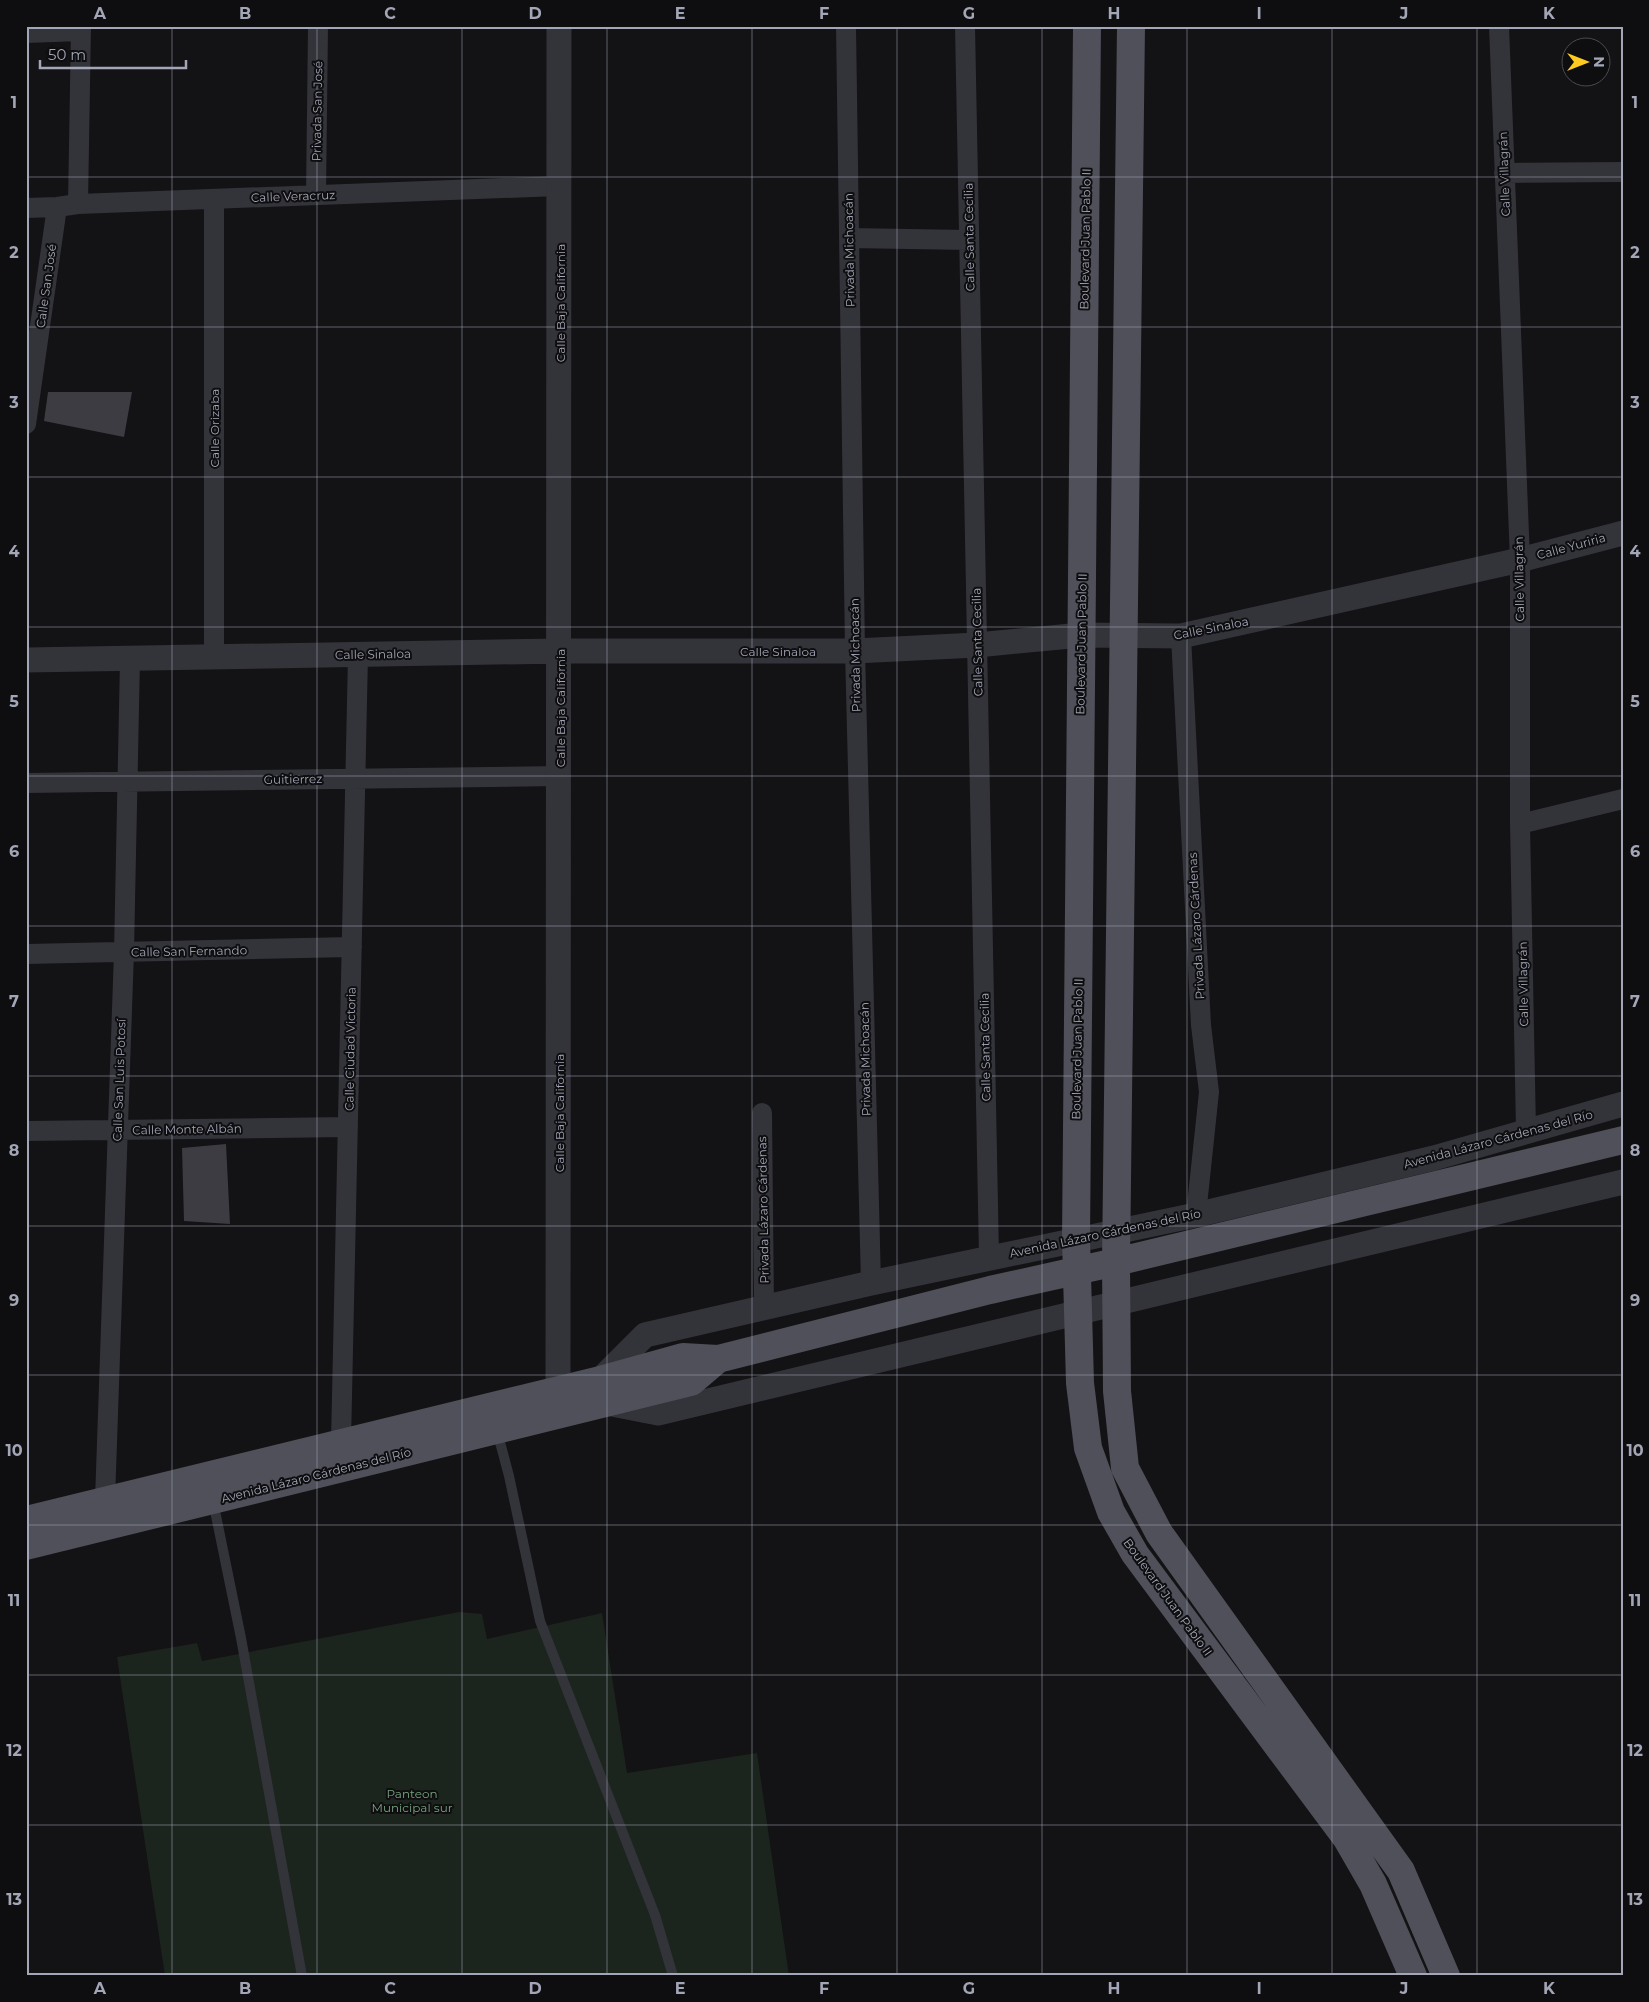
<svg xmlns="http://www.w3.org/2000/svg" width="1649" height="2002" font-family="Montserrat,sans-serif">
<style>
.green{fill:#1c241e}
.building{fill:#3c3c42}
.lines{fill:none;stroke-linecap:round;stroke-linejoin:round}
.service{stroke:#33333a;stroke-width:10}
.minor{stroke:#33333a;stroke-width:20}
.tertiary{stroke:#33333a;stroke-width:25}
.primary{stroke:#4f5059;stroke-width:28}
.grid{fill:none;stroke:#a2a6b6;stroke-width:1;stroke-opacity:0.55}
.labels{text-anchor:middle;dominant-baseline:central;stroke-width:4;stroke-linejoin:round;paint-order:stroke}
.street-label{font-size:12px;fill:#a2a6b6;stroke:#0e0d0f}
.park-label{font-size:12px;fill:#77a37e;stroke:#0e0d0f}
.neatline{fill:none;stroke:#a2a6b6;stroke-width:2}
.grid-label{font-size:16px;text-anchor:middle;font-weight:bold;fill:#a2a6b6}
</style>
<rect width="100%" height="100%" fill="#131214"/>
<!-- green -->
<path class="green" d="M459,1612l23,2 5,25 115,-26 25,160 130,-20 32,223h-624l-48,-319 80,-14 5,18z"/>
<!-- building -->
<path class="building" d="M48,392h84l-8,45 -80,-16z
M226,1144l4,80 -46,-3 -2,-73z"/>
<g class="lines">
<!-- service -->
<path class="service" d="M497,1431l12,45 31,145 115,294 18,61
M213,1501l28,137 61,338"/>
<!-- minor -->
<path class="minor" d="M846,26l9,625 16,632
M965,26l24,1231
M1499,26l21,534v264l6,307
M26,33l55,-2
M1504,173l119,-1
M316,195l2,-169
M214,199v458
M78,204l3,-178
M26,208l31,-1 21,-3 481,-18
M849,238l120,2
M26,424l31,-217
M1181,636l20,389 8,67 -13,123
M26,783l534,-7
M1520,824l103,-25
M26,954l326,-7
M762,1113l2,193
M26,1131l322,-4
M341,1442l17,-787
M105,1500l19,-548 6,-293"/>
<!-- tertiary -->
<path class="tertiary" d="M26,660l534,-9h295l122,-6 104,-10 100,1 339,-76 103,-27
M600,1380l45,-45 226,-52 325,-68 238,-57 189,-54
M558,1390l1,-1364
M607,1403l51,10 965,-231"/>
<!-- primary -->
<path class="primary" d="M1087,26l-11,1213 4,144 8,65 23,64 24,42 212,285 26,45 40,92
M1131,26l-15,1236 1,129 8,77 34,65 242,338 45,105
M26,1520l574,-140 83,-23 35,2 272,-69 126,-28 507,-122
M26,1546l665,-164 27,-23"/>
</g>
<!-- grid -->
<path class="grid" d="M172,26v1950M317,26v1950M462,26v1950M607,26v1950M752,26v1950M897,26v1950M1042,26v1950M1187,26v1950M1332,26v1950M1477,26v1950M26,177h1597M26,327h1597M26,477h1597M26,627h1597M26,776h1597M26,926h1597M26,1076h1597M26,1226h1597M26,1375h1597M26,1525h1597M26,1675h1597M26,1825h1597"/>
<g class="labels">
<!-- street labels -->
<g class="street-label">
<text transform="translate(317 111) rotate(-89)">Privada San José</text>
<text transform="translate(1504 174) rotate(-92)">Calle Villagrán</text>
<text transform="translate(293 196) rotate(-2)">Calle Veracruz</text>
<text transform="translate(969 237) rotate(-91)">Calle Santa Cecilia</text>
<text transform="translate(1085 239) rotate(-89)">Boulevard Juan Pablo II</text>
<text transform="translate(849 250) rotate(-91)">Privada Michoacán</text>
<text transform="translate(46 286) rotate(-82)">Calle San José</text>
<text transform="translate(560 303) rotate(-90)">Calle Baja California</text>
<text transform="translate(214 428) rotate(-90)">Calle Orizaba</text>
<text transform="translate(1571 546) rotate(-15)">Calle Yuriria</text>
<text transform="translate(1519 579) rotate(-91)">Calle Villagrán</text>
<text transform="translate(1211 628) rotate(-11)">Calle Sinaloa</text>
<text transform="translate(977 642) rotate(-91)">Calle Santa Cecilia</text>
<text transform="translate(1081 644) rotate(-89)">Boulevard Juan Pablo II</text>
<text x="778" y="651">Calle Sinaloa</text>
<text transform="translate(373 654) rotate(-1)">Calle Sinaloa</text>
<text transform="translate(855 655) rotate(-91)">Privada Michoacán</text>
<text transform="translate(560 708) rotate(-90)">Calle Baja California</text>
<text transform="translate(293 779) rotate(-1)">Guitierrez</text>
<text transform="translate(1196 926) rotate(-93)">Privada Lázaro Cárdenas</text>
<text transform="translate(189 951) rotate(-1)">Calle San Fernando</text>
<text transform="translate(1523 984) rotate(-91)">Calle Villagrán</text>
<text transform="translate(985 1047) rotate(-91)">Calle Santa Cecilia</text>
<text transform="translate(350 1049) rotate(-89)">Calle Ciudad Victoria</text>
<text transform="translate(1077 1049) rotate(-89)">Boulevard Juan Pablo II</text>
<text transform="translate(865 1059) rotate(-91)">Privada Michoacán</text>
<text transform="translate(119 1080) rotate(-88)">Calle San Luis Potosí</text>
<text transform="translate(559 1113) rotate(-90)">Calle Baja California</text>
<text transform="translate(187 1129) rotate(-1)">Calle Monte Albán</text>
<text transform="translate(1498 1139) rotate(-15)">Avenida Lázaro Cárdenas del Río</text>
<text transform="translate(763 1210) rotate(-91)">Privada Lázaro Cárdenas</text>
<text transform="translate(1105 1233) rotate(-12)">Avenida Lázaro Cárdenas del Río</text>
<text transform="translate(316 1475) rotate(-14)">Avenida Lázaro Cárdenas del Río</text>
<text transform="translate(1168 1597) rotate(54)">Boulevard Juan Pablo II</text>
</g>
<!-- park labels -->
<g class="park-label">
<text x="412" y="1793">Panteon<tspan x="412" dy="14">Municipal sur</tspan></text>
</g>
</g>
<!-- border -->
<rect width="1649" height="2002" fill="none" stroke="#0e0d0f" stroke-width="55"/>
<!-- north arrow -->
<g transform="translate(1586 62) rotate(90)"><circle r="24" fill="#0e0d0f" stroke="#494a52"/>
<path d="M0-4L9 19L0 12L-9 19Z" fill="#ffcb20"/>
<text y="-8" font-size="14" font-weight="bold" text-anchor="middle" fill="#a2a6b6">N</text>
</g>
<!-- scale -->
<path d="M40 60v8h146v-8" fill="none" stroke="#a2a6b6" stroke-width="2.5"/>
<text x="48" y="60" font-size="15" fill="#a2a6b6" stroke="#0e0d0f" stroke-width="4" paint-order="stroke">50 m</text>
<rect x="28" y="28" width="1594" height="1946" class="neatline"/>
<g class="grid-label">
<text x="100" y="19">A</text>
<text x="245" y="19">B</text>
<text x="390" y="19">C</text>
<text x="535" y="19">D</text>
<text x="680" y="19">E</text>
<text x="824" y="19">F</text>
<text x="969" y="19">G</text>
<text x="1114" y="19">H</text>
<text x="1259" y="19">I</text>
<text x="1404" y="19">J</text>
<text x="1549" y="19">K</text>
<text x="14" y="108">1</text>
<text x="1635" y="108">1</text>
<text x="14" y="258">2</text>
<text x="1635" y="258">2</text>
<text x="14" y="408">3</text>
<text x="1635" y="408">3</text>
<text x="14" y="557">4</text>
<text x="1635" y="557">4</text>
<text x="14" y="707">5</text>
<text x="1635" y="707">5</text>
<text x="14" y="857">6</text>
<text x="1635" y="857">6</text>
<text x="14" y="1007">7</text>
<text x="1635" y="1007">7</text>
<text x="14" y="1156">8</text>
<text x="1635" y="1156">8</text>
<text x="14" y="1306">9</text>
<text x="1635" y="1306">9</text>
<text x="14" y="1456">10</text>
<text x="1635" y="1456">10</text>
<text x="14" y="1606">11</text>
<text x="1635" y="1606">11</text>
<text x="14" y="1756">12</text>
<text x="1635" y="1756">12</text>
<text x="14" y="1905">13</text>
<text x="1635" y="1905">13</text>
<text x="100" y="1994">A</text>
<text x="245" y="1994">B</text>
<text x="390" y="1994">C</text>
<text x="535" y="1994">D</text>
<text x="680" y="1994">E</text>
<text x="824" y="1994">F</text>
<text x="969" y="1994">G</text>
<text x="1114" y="1994">H</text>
<text x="1259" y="1994">I</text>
<text x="1404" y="1994">J</text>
<text x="1549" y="1994">K</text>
</g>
</svg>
